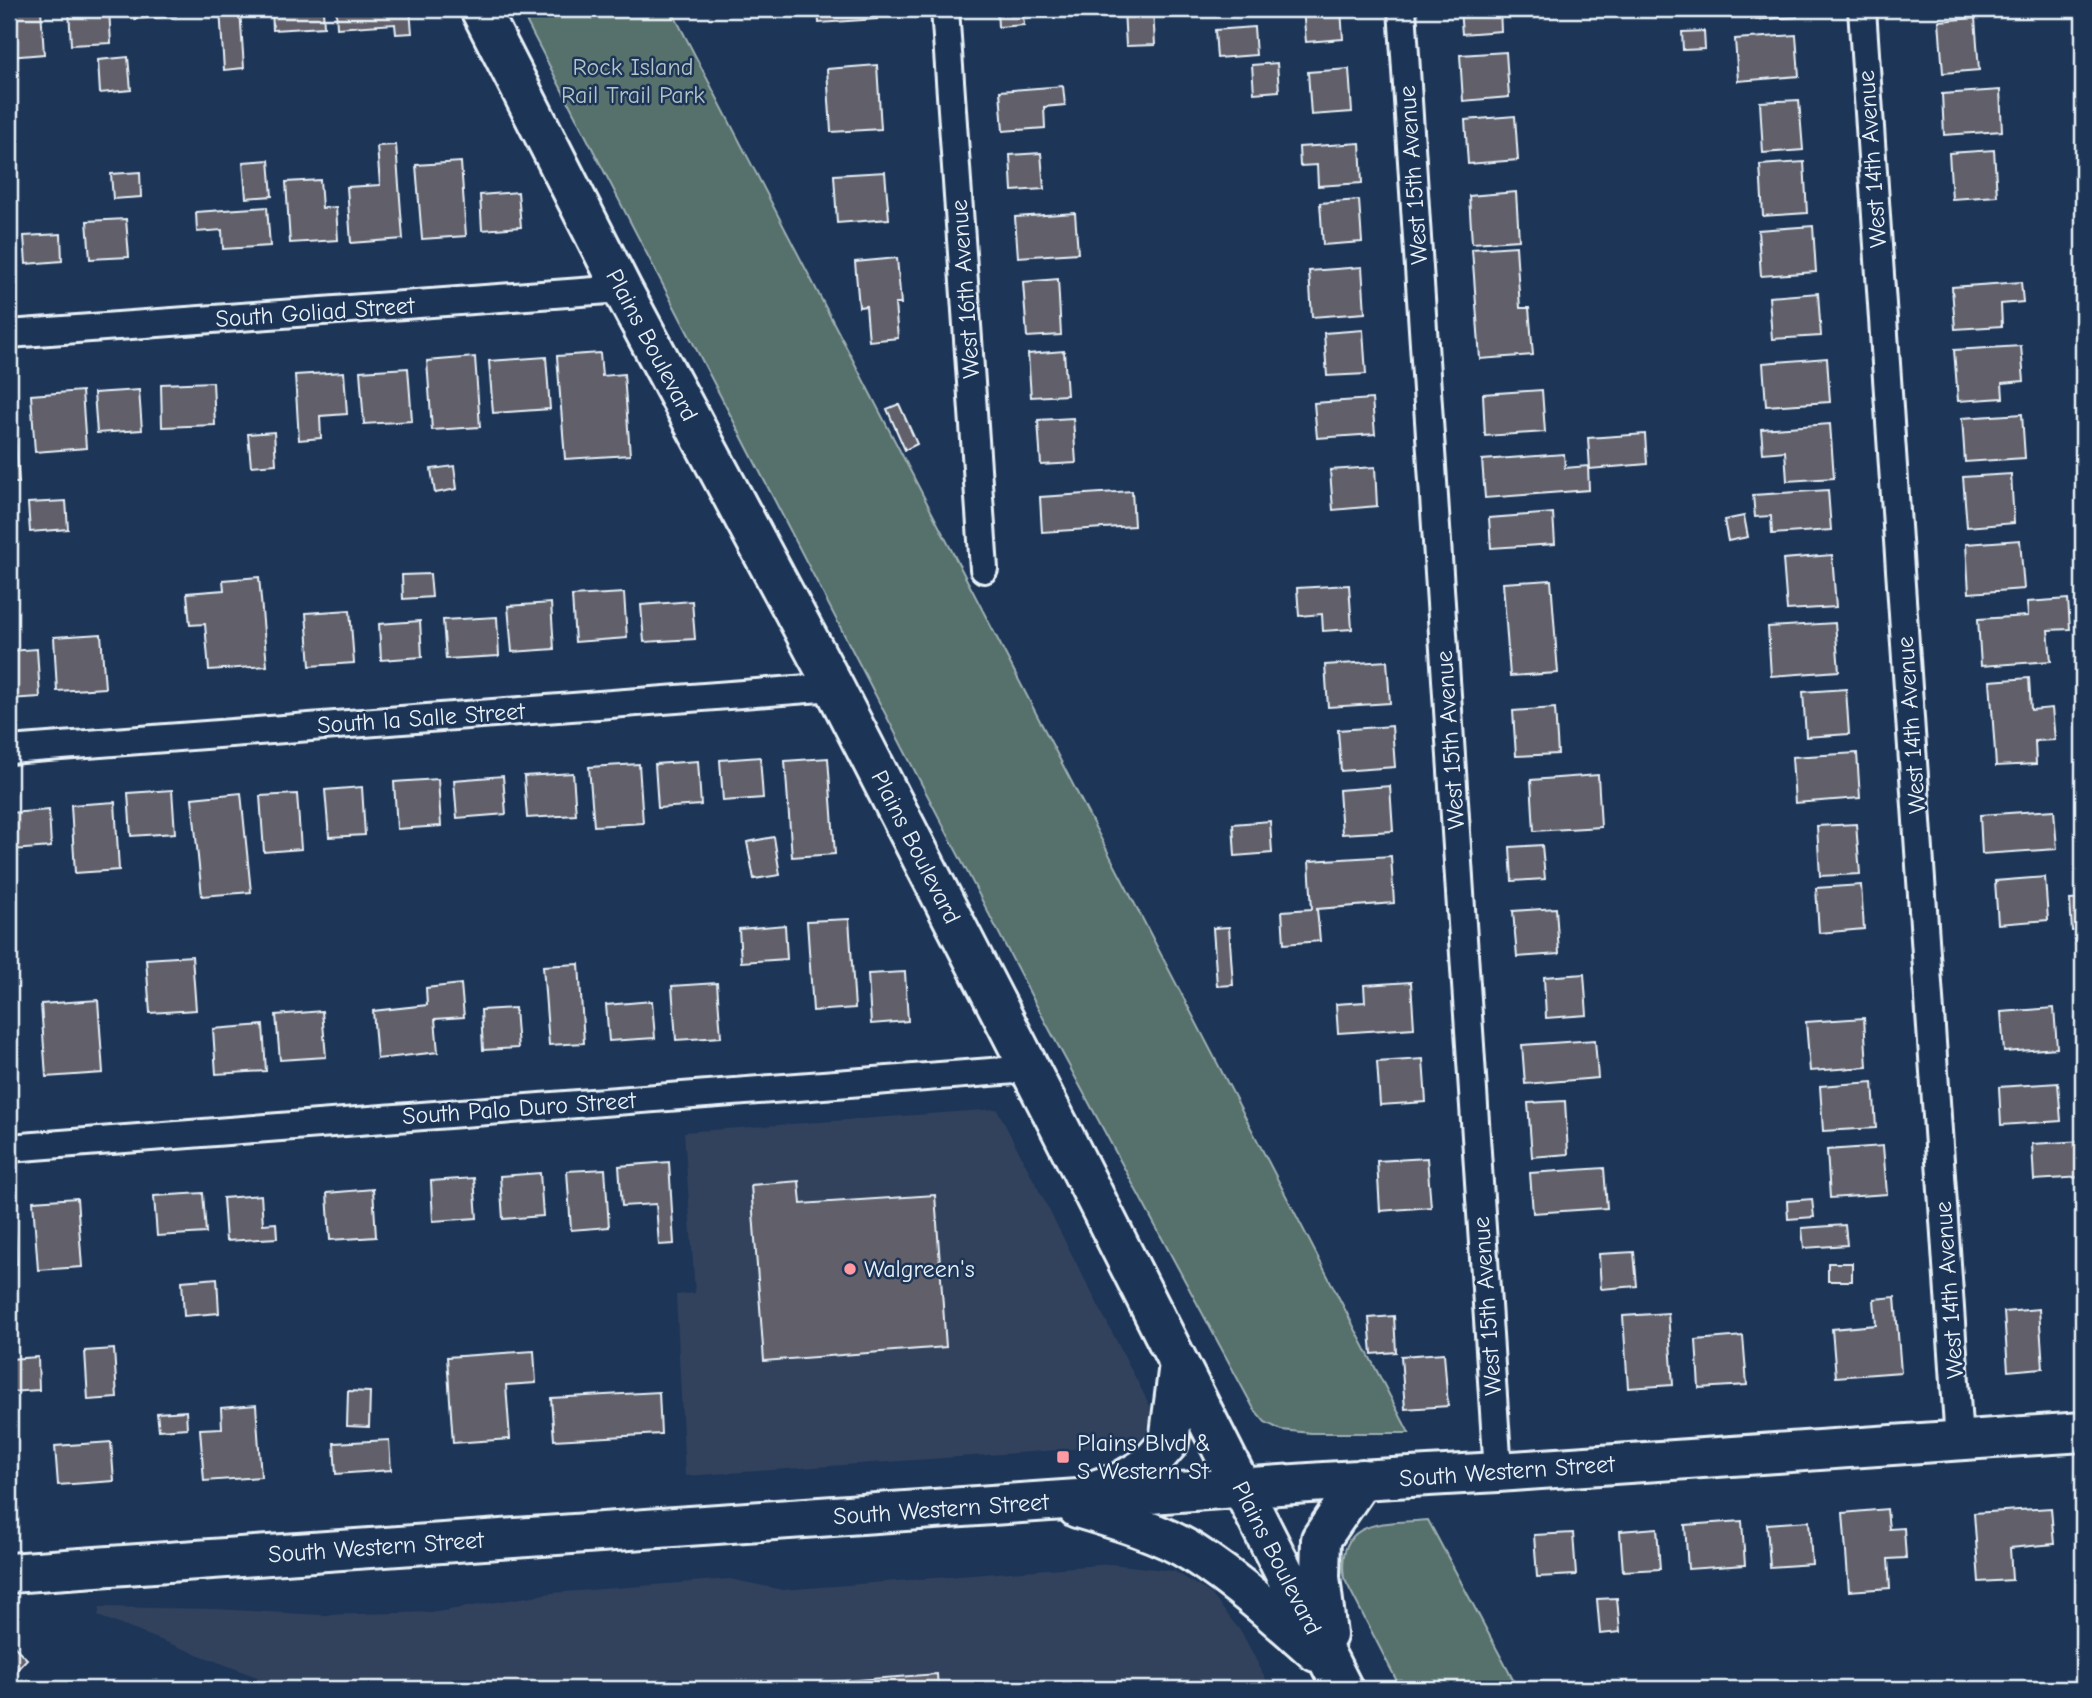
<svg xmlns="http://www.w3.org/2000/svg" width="2092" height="1698" font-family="'Comic Neue',sans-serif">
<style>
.built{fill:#31425d}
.green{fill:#566f6c;stroke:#9fb0b2;stroke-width:2}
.building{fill:#605f6a;stroke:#e8f1f8;stroke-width:2}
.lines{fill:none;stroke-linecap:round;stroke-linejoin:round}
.minor-casing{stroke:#e8f1f8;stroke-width:32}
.secondary-casing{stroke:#e8f1f8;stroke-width:44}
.minor{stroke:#1d3557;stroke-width:26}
.secondary{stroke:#1d3557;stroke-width:38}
.poi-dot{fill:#ff9aa2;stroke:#1d3557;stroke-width:2.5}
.labels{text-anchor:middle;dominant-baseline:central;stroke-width:5;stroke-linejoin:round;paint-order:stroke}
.park-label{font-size:24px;fill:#b5c4c7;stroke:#1d3557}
.street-label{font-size:24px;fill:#e8f1f8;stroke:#1d3557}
.poi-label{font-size:24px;fill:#e8f1f8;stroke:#1d3557;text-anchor:start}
</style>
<rect width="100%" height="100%" fill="#1d3557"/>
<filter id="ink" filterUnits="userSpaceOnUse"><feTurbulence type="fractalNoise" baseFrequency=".0143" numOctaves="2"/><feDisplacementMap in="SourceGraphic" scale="14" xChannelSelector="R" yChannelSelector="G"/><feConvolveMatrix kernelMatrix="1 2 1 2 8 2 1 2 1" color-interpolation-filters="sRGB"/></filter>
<g filter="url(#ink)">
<!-- built -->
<path class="built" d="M997,1109l154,299 -4,25 -16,12 -446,31 -9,-181 19,-2 -11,-161z
M1111,1564l63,7 37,23 31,39 29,56h-983l-190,-73 2,-9 116,2 105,6 116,-3 115,-19 178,-14 53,11z"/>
<!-- green -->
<path class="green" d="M520,9h151l738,1424h-98l-30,-3 -16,-8 -11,-13 -222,-412z
M1428,1520l90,169h-117l-57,-111c-8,-61 41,-54 84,-58z"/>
<!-- building -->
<path class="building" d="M9,9h32l3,45 -35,3z
M69,9h40l2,34 -40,2z
M134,9h41l1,7 -41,3z
M220,9h20l4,59 -20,2z
M272,9h51l1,18 -51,3z
M336,9h74l2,24 -16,1 -1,-10 -58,4z
M818,9h58l1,10 -58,4z
M997,9h49l1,3 -24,2 1,11 -26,2z
M1083,9h24l1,5 -25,1z
M1124,9h29l2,36 -29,1z
M1303,9h38l2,30 -37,3z
M1460,9h40l1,22 -39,3z
M1750,9h47v8l-46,3z
M1975,18l4,52 -36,3 -4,-52z
M1254,27l2,28 -39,3 -2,-28z
M1704,31l1,18 -22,1 -1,-18z
M1796,35l3,41 -61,5 -3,-42z
M1506,52l3,45 -46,4 -3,-46z
M128,57l3,33 -31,3 -2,-33z
M1277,63l2,28 -25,2 -2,-28z
M877,65l4,64 -50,3 -4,-63z
M1349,69l3,43 -41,3 -3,-43z
M1063,86l2,19 -21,2 1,21 -42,3 -3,-40z
M2000,90l2,41 -58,4 -2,-41z
M1799,100l4,50 -40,3 -3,-51z
M1515,116l3,44 -50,4 -3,-44z
M1360,143l2,40 -44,3 -1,-21 -17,1 -1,-19z
M396,145l7,94 -52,4 -4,-56 33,-2 -3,-39z
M1994,150l3,46 -45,3 -3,-46z
M1041,153l3,36 -32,2 -2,-36z
M269,160l3,36 -26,2 -3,-36z
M461,162l5,74 -44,3 -6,-74z
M1804,162l3,51 -44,3 -3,-51z
M140,172l1,25 -28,2 -2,-25z
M885,172l4,47 -52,4 -3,-48z
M320,180l2,28 14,-1 2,33 -48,3 -4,-61z
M518,192l3,35 -39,3 -2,-35z
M1516,192l3,48 -47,3 -3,-47z
M1359,200l3,42 -39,3 -3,-42z
M267,207l3,39 -47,3 -1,-19 -25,2 -1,-20z
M1075,213l3,40 -60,4 -3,-40z
M126,219l3,38 -39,2 -3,-38z
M1813,226l3,46 -55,4 -3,-46z
M61,234l1,27 -36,3 -2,-28z
M1516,246l4,62h9l4,47 -53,4 -8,-110z
M897,258l4,46h-6l3,34 -29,3 -3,-35 -7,1 -4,-45z
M1362,267l3,46 -53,4 -3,-46z
M1058,279l3,56 -34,2 -4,-55z
M2021,282l2,20 -22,2 1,22 -47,3 -3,-42z
M1818,293l3,43 -49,3 -3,-42z
M1363,330l3,44 -39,2 -3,-43z
M2021,346l3,35 -22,2 1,15 -45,3 -4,-51z
M1064,351l3,44 -36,2 -3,-43z
M600,353l2,23 22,-2 6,81 -65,4 -8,-103z
M475,357l5,70 -48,3 -5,-69z
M546,357l4,52 -57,4 -4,-52z
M1827,358l3,44 -64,4 -3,-43z
M408,368l4,53 -48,3 -4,-53z
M344,372l3,42 -27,2 1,22 -22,2 -4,-65z
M213,382l2,43 -53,2 -1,-43z
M139,390l3,40 -45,3 -3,-40z
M1542,390l3,42 -60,4 -2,-42z
M82,391l4,57 -51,4 -4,-57z
M1372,399l3,35 -58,4 -3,-35z
M13,403l6,80h-10v-79z
M899,404l18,40 -12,6 -18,-41z
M2022,414l3,44 -60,4 -3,-44z
M1073,418l3,45 -35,2 -3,-45z
M1830,424l4,54 -47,3 -2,-30 -22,2 -2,-24z
M274,432l2,32 -25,2 -3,-32z
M1645,434l2,30 -57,5 -2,-31z
M1564,454l1,14 23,-2 1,24 -104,8 -3,-38z
M454,466l3,23 -22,4 -4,-24z
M1375,467l2,39 -44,4 -3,-40z
M2011,474l3,49 -47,4 -4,-50z
M1828,490l3,40 -59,4 -1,-18 -16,1 -2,-22z
M1132,491l2,35 -92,6 -2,-35z
M66,501l2,28 -38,3 -2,-29z
M1553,513l2,31 -64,4 -2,-30z
M1744,516l4,21 -20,4 -4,-21z
M2020,540l4,49 -55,4 -3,-49z
M1832,555l4,52 -49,3 -4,-51z
M430,574l2,23 -29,2 -1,-24z
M259,577l8,89 -58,4 -4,-46 -15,1 -3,-32 37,-3 -1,-10z
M1551,580l7,93 -48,3 -7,-93z
M1349,585l3,44 -29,2 -1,-17 -23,2 -2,-28z
M624,593l3,45 -52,4 -3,-46z
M2068,599l2,30 -22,1 3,31 -70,5 -3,-47 50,-3 -1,-14z
M692,601l3,38 -51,3 -3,-37z
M551,603l3,46 -42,3 -4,-46z
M350,610l4,53 -44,3 -4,-53z
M497,617l2,39 -53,3 -3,-39z
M420,621l2,36 -41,3 -2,-36z
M1835,623l4,48 -68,5 -3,-49z
M101,634l4,54 -48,3 -3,-54z
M37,649l3,48 -31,2v-48z
M1387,661l3,42 -62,4 -3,-42z
M2029,678l2,32 21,-2 3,32 -20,1 1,23 -40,2 -6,-85z
M1846,689l3,45 -43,3 -3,-45z
M1555,708l3,46 -42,2 -3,-45z
M1392,726l3,41 -54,4 -3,-41z
M1857,753l3,45 -65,5 -3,-46z
M760,757l3,41 -40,3 -3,-41z
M828,758l7,96 -43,3 -7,-96z
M698,761l3,44 -43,3 -3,-44z
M639,764l4,59 -49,3 -5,-59z
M573,773l3,42 -49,3 -3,-42z
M1598,775l3,52 -67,4 -3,-51z
M503,776l3,38 -49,4 -3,-38z
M438,779l3,47 -44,3 -3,-47z
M1390,786l3,45 -51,3 -3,-44z
M362,787l3,48 -36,2 -4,-47z
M172,790l3,43 -44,3 -3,-43z
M241,793l10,99 -49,4 -10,-98z
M297,794l4,55 -37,3 -4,-56z
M115,802l4,68 -44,3 -4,-68z
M49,810l2,37 -39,3 -3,-37z
M2054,810l3,39 -75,5 -2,-39z
M1270,821l2,32 -37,3 -2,-32z
M1856,824l4,50 -40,2 -3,-50z
M774,837l6,38 -26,4 -7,-37z
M1542,845l3,34 -33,2 -2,-34z
M1391,856l3,47 -77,6 3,32 -36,3 -2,-33 30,-2 -3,-48z
M2045,877l3,43 -50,4 -3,-43z
M1861,885l3,44 -45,4 -3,-45z
M2083,899v31l-11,1 -2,-31z
M1556,908l3,46 -42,3 -4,-46z
M849,919l6,89 -42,3 -6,-90z
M785,925l2,34 -46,3 -2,-33z
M1229,927l4,58 -16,1 -4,-58z
M192,956l4,54 -46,3 -4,-54z
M579,964l5,79 -35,2 -6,-79z
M905,972l3,49 -37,3 -3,-50z
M1584,974l3,41 -41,3 -2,-41z
M1411,982l3,46 -76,5 -2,-29 29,-2 -1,-17z
M717,983l4,54 -45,3 -4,-54z
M461,984l3,33 -29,2 3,33 -61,7 -4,-48 54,-6 -1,-17z
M98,1000l5,73 -57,4 -5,-73z
M652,1001l3,37 -46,3 -3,-36z
M515,1008l3,40 -35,2 -2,-40z
M2054,1008l3,40 -53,4 -3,-40z
M322,1011l4,46 -46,3 -4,-45z
M1864,1018l3,49 -57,4 -4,-49z
M263,1025l3,46 -50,3 -3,-45z
M1595,1040l3,38 -73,6 -3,-39z
M1423,1059l3,43 -46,3 -3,-43z
M1873,1082l3,46 -53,3 -3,-45z
M2058,1083l3,38 -60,4 -2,-38z
M1565,1101l3,53 -36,3 -4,-54z
M2083,1141v36l-49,3 -2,-36z
M1883,1146l4,48 -57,4 -3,-48z
M1427,1158l4,49 -51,4 -3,-50z
M669,1162l5,82 -15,1 -3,-41 -34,2 -3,-40z
M1604,1168l3,40 -74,5 -3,-40z
M605,1169l4,58 -38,3 -4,-59z
M540,1173l3,43 -40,3 -3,-43z
M474,1178l3,40 -44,3 -2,-40z
M799,1181l2,23 134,-9 11,152 -182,14 -13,-176z
M373,1189l3,48 -46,3 -3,-47z
M203,1193l3,40 -49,3 -3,-40z
M261,1195l2,29 13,-1 1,15 -51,3 -3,-43z
M77,1198l5,69 -44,3 -5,-69z
M1812,1199l2,18 -26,2 -1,-18z
M9,1212h5l3,52h-8z
M1845,1225l2,20 -43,3 -2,-20z
M1634,1252l3,34 -36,3 -2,-35z
M1828,1263h24v18h-24z
M217,1278l2,35 -35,3 -2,-35z
M1895,1297l6,75 -65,5 -4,-48 44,-4 -2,-26z
M2083,1297v64h-3l-5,-63z
M2039,1309l4,59 -35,3 -4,-59z
M1668,1313l5,72 -45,3 -5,-72z
M1394,1316l2,36 -24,2 -3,-36z
M1743,1336l4,49 -48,3 -3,-48z
M114,1349l3,49 -29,2 -3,-49z
M534,1351l2,32 -30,2 4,54 -57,4 -6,-86z
M1444,1353l4,53 -43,3 -4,-53z
M38,1357l1,33 -30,2v-33z
M348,1391l22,1 -1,35 -22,-1z
M659,1392l2,42 -107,6 -3,-42z
M256,1405l5,72 -57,4 -4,-52 22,-1 -1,-20z
M186,1411l1,17 -28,2 -2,-17z
M389,1440l2,30 -55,4 -2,-31z
M9,1441l3,46h-3z
M111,1442l3,39 -56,4 -3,-39z
M2051,1508l3,36 -44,4 2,32 -33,2 -5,-69z
M1887,1509l2,20 15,-1 2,30 -18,1 2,29 -41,3 -6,-78z
M1742,1521l3,44 -57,4 -3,-44z
M1809,1521l3,43 -42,3 -3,-43z
M1657,1528l3,41 -37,2 -3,-40z
M1573,1533l3,42 -39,2 -3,-42z
M1617,1598l3,34 -20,2 -3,-35z
M9,1641l18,18 -18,19z
M937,1674l1,15h-199z"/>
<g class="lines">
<defs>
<path id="minor" d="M945,9l39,560
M1402,9l96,1463
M1862,9l97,1432
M9,334l613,-45
M9,750l825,-63
M9,1148l1021,-79"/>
<path id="secondary" d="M480,9l142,280 212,398 226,441 283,561
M1100,1488l17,-4 32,-19 20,-23 10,-78
M1077,1508c37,11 83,24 116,45 45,29 84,64 123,99
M9,1573l1315,-91 174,-10 585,-40
M1327,1635l-7,-58 1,-38 41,-60"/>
</defs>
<!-- minor casing -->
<use href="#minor" class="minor-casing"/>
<!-- secondary casing -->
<use href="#secondary" class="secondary-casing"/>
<!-- minor -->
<use href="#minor" class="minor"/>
<!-- secondary -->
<use href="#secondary" class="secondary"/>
</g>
</g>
<!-- markers -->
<g class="poi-dot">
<circle cx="850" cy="1269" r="7"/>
<rect x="1056" y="1450" width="14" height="14" rx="3.5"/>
</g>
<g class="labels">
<!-- park labels -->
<g class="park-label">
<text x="633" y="67">Rock Island<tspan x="633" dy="28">Rail Trail Park</tspan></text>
</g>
<!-- street labels -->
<g class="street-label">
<text transform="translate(1872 159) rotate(-94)">West 14th Avenue</text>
<text transform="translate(1413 175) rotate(-94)">West 15th Avenue</text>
<text transform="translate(965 289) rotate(-94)">West 16th Avenue</text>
<text transform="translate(315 312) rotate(-4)">South Goliad Street</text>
<text transform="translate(652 345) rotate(62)">Plains Boulevard</text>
<text transform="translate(421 718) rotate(-4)">South la Salle Street</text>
<text transform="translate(1911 725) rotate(-94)">West 14th Avenue</text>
<text transform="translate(1450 740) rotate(-94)">West 15th Avenue</text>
<text transform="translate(916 847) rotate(63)">Plains Boulevard</text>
<text transform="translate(519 1108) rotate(-4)">South Palo Duro Street</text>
<text transform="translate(1949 1290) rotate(-94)">West 14th Avenue</text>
<text transform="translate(1487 1306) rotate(-94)">West 15th Avenue</text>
<text transform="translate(1507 1471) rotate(-4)">South Western Street</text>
<text transform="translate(941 1509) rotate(-4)">South Western Street</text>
<text transform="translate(376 1547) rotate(-4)">South Western Street</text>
<text transform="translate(1277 1558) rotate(63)">Plains Boulevard</text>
</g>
<!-- poi labels -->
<g class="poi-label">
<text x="864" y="1269">Walgreen's</text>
<text x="1077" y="1443">Plains Blvd &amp;<tspan x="1077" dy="28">S Western St</tspan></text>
</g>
</g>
<!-- margin -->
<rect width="2092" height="1698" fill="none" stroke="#1d3557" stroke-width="35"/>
<rect x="18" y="18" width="2057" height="1663" fill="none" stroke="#e8f1f8" stroke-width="2.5" filter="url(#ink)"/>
</svg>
